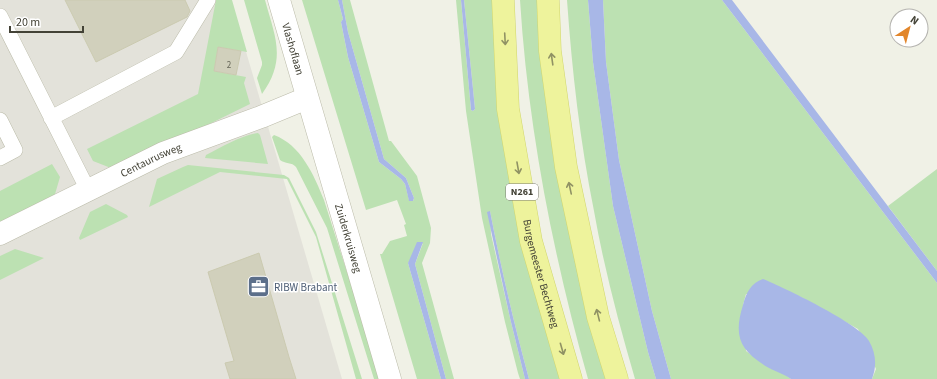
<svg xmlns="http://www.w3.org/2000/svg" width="937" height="379" font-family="'Source Sans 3',sans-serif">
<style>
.industrial{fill:#e3e2da}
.green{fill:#bce1b2}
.water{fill:#a8b7e7}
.building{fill:#d1d0bc;stroke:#cbcab0}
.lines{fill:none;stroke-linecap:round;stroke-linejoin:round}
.service-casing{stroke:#bbbba9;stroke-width:16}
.minor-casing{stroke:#bbbba9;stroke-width:23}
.tertiary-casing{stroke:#bbbba9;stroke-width:23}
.primary-casing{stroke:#d1d66e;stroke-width:23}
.service{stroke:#fff;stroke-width:15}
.minor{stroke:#fff;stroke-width:22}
.tertiary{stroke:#fff;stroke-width:22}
.primary{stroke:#eef39c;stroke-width:22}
.oneway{stroke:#909264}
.labels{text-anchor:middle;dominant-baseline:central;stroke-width:3;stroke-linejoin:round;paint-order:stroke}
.number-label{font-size:9px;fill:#666658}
.shield{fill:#fff;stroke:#7b7b72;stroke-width:1}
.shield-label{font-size:10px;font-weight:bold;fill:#434236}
.street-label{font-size:11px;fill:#434236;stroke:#fff}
.service-label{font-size:11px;fill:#4e5e75;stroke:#fff;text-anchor:start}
</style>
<rect width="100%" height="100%" fill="#f0f1e6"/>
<!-- industrial -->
<path class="industrial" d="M0,0h228l9,21 105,358h-342z"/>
<!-- green -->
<path class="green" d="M216,0h16l15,52 -29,-5 -4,24 32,6 -2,6 6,21 -134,66 -23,-9 -6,-12 111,-55z
M244,0h21c10,37 22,59 -3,94l-5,-16 5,-13v-3z
M302,0h36l5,19 -2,3 7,35 31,105 22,17 4,5 4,16 4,1 1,-3 -8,-20 -22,-19 -36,-127 -6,-32h8l39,141h2l26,35 14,52 -1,15 -8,20 32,116h-8l-31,-115 8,-21 -15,20 33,116h-24l-37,-125h2l8,-13 17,-5 -3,-11 2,-1 -9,-24 -31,10z
M456,0h5l10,110 2,1 2,-2 -11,-109h29l67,379h-31c-15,-55 -28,-111 -39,-168l1,23 19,84 15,61h-5l-2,-6 -13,-51 -23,-104 -16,-107z
M520,0h20l67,379h-19c-35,-124 -60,-251 -68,-379z
M567,0h21l5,62 20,144 35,146 8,27h-21c-16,-55 -31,-111 -41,-168 -14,-70 -22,-140 -27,-211z
M603,0h119l215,283v96h-65l4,-10 -18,-40 -59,-33 -53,-2 -3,11 3,46 24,17 12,4 9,7h-120l-19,-68 -33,-151 -13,-98z
M258,133l2,2 8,29 -63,-6 1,-3c16,-8 34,-19 52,-22z
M274,135c27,10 40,40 50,65l57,179h-7l-47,-151 -31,-61c-4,-5 -11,-3 -16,-7l-8,-23z
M52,164l8,13 -7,24 -53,26v-36z
M188,165l96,10 5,3 27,54 46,147h-6l-40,-142 -29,-58 -67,-7 -71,35 8,-28 26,-12z
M937,169v102l-49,-65z
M106,204l21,11 1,2 -48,23 -1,-2 11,-26z
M15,249l29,9 -44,22v-24z"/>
<!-- water -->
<path class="water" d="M338,0h4l6,32 36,127 22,19 8,20 -1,3h-4l-4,-17 -4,-5 -22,-17 -31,-105 -7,-35 2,-3z
M461,0h3l11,109 -2,2 -2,-1z
M588,0h15l3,62 13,98 33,151 19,68h-15l-8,-27 -35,-146 -20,-144z
M722,0h10l205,271v12z
M490,211c11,57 24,113 39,168h-4l-15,-61 -23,-106z
M417,242h6l-8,22 31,115h-5l-33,-116z
M763,279c20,8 97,45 106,62 7,12 8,25 3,38h-81c-7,-5 -14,-7 -22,-11 -29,-17 -36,-31 -26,-63 3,-12 8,-22 20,-26z"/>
<!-- building -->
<path class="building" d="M65,0h120l5,11 -3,6 -91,45z
M218,47l23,4 -5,24 -22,-4z
M259,253l30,104 7,22h-66l-5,-16 9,-2 -26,-89z"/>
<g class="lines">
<defs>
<path id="service" d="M0,16l88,174
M51,118l125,-66 32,-52
M0,120l15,30 -15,8"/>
<g id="minor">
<path id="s1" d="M0,234l163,-81 98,-36 46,-19"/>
</g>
<g id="tertiary">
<path id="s2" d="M279,0l111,379"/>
</g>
<g id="primary">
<path id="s3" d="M503,0l5,109 23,132 40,138"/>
<path d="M548,0l2,51 16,116 32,150 19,62"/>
</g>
</defs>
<!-- service casing -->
<use href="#service" class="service-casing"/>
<!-- minor casing -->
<use href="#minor" class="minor-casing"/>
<!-- tertiary casing -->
<use href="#tertiary" class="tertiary-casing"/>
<!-- primary casing -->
<use href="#primary" class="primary-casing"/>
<!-- service -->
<use href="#service" class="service"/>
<!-- minor -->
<use href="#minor" class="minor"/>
<!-- tertiary -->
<use href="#tertiary" class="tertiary"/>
<!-- primary -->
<use href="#primary" class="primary"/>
</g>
<!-- one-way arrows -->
<defs><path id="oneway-shaft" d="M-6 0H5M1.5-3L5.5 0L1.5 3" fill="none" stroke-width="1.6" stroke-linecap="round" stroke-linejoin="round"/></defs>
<g class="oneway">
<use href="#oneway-shaft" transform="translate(505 39) rotate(87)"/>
<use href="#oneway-shaft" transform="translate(552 59) rotate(-98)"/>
<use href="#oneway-shaft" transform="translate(518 168) rotate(80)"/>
<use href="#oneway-shaft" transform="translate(570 188) rotate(-102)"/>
<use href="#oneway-shaft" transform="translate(598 315) rotate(-104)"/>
<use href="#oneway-shaft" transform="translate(562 349) rotate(74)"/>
</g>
<!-- icons -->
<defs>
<symbol id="office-square" viewBox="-11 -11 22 22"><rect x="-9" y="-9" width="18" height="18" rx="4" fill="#5c6f8a" stroke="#fff"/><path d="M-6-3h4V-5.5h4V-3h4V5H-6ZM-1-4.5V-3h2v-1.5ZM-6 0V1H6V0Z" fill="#fff"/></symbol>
</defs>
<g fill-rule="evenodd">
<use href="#office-square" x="246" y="274" width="25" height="25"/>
</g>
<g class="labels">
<!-- number labels -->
<g class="number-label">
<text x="229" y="65">2</text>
</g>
<!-- shield labels -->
<rect class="shield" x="506" y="184" width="32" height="16" rx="3"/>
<g class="shield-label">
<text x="522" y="192">N261</text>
</g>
<!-- street labels -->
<g class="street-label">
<text stroke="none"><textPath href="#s2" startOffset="51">Vlashoflaan</textPath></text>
<text stroke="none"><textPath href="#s1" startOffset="168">Centaurusweg</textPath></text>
<text stroke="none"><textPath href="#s2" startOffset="248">Zuiderkruisweg</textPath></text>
<text stroke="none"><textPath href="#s3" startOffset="277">Burgemeester Bechtweg</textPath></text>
</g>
<!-- service labels -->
<g class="service-label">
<text x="274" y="287">RIBW Brabant</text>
</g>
</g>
<!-- north arrow -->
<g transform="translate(909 28) rotate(36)"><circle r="19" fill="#ffffff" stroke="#b4b3af"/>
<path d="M0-3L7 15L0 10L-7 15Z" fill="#e2862b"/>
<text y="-6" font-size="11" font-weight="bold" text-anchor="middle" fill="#434236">N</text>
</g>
<!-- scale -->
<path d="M10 26v6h73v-6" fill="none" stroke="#434236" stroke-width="2"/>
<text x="16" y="26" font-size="12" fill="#434236" stroke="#ffffff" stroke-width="3" paint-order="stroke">20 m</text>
</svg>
